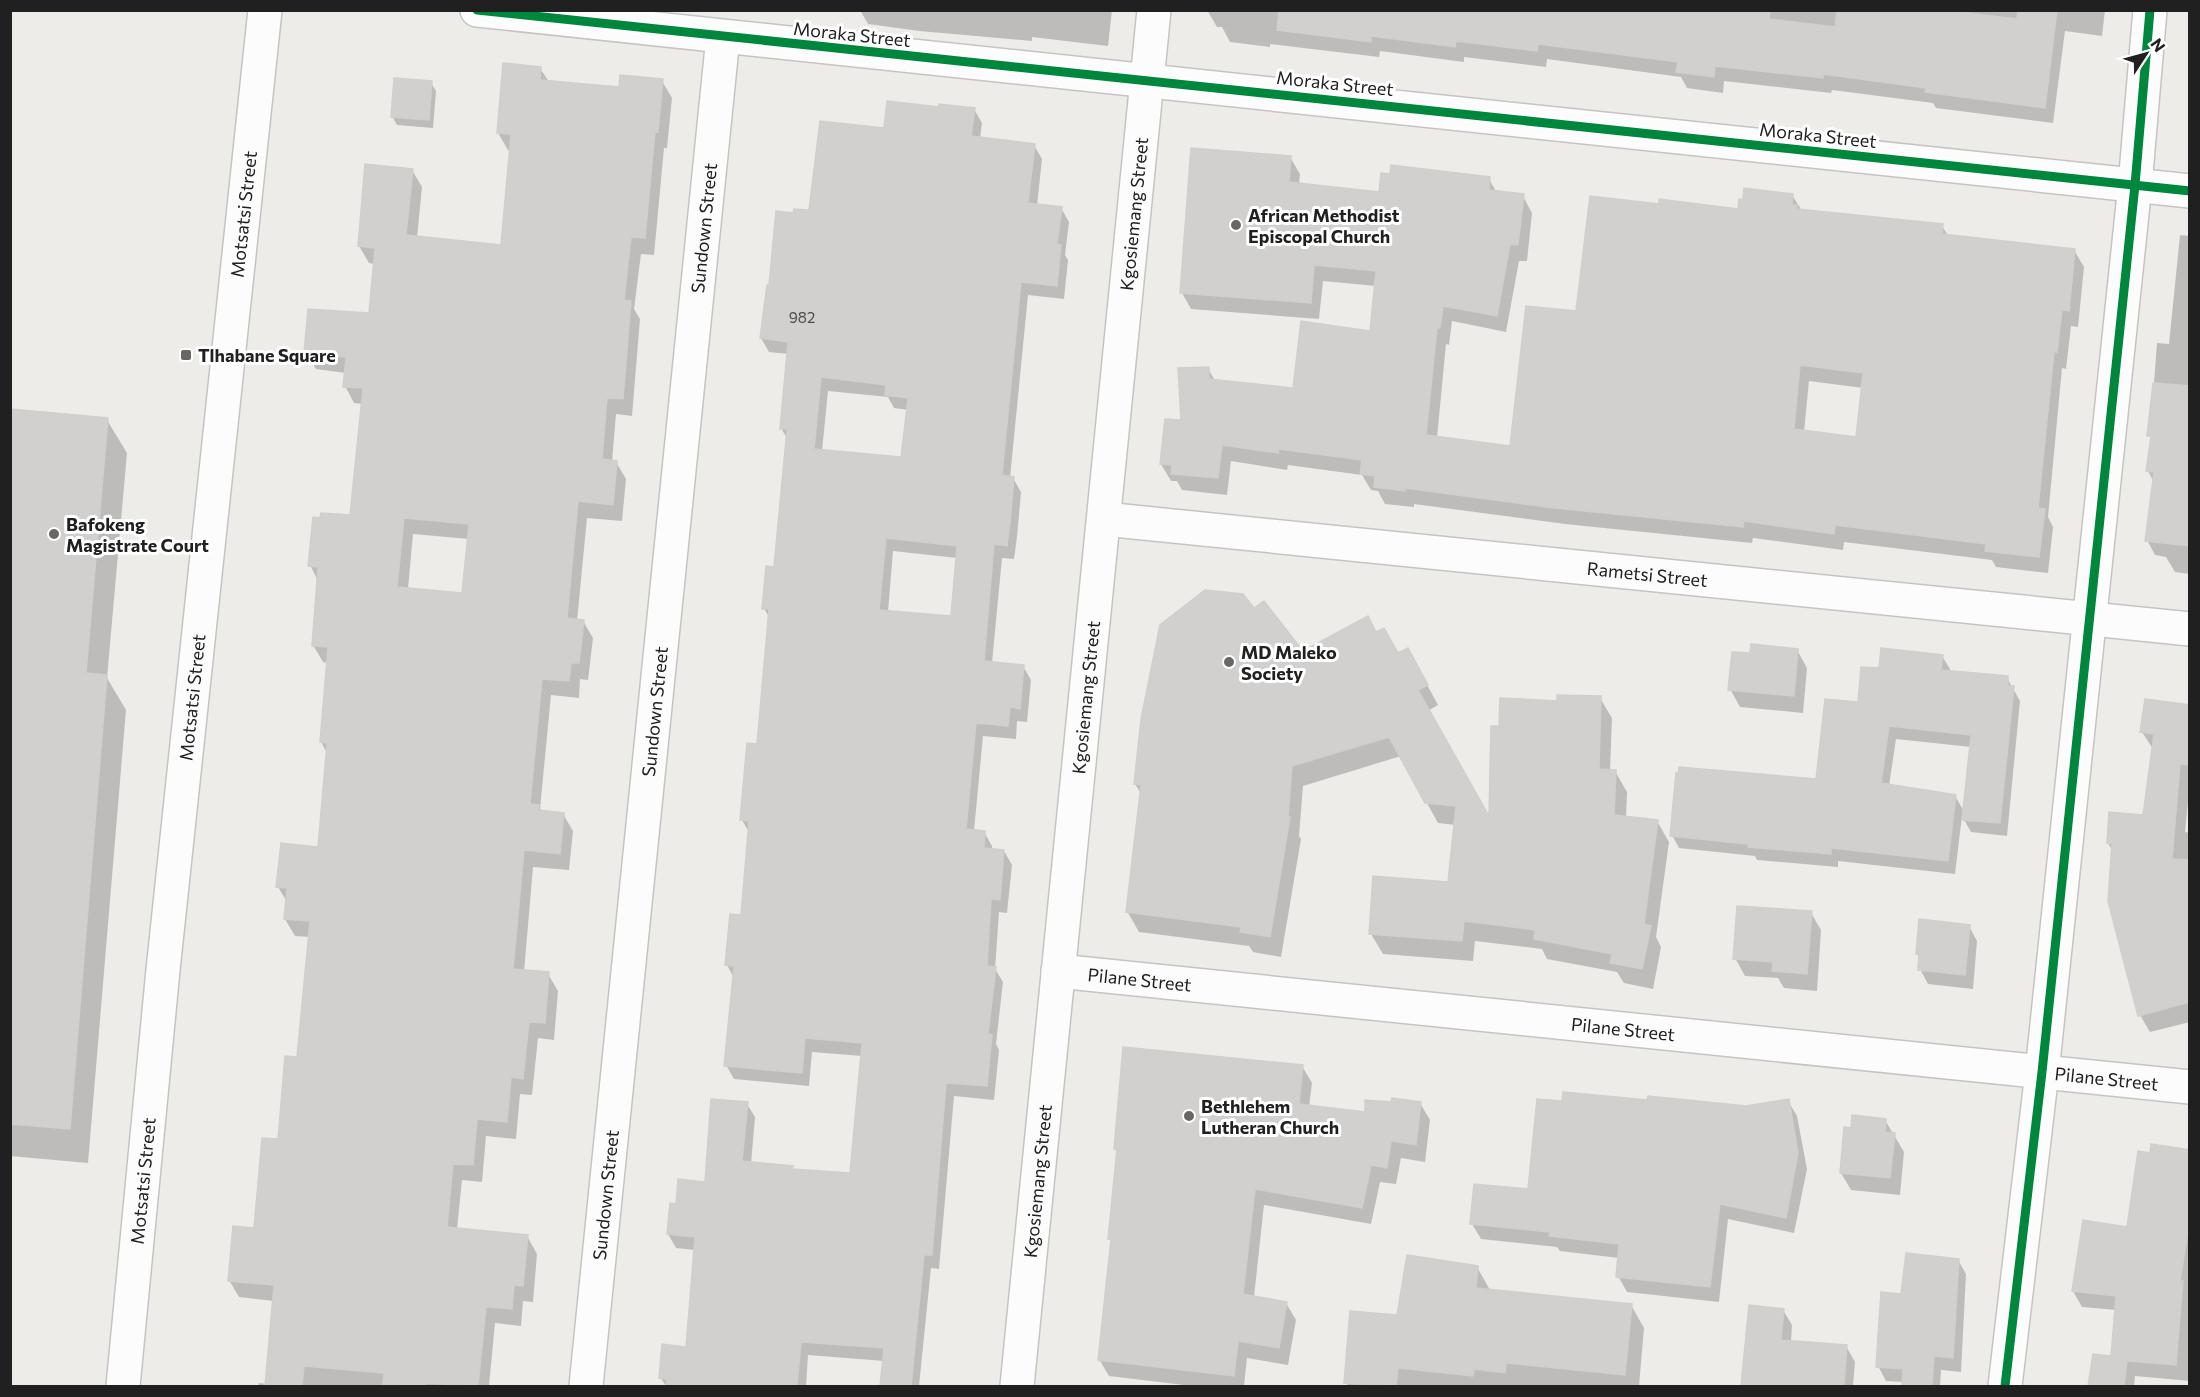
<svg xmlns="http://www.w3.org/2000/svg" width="2200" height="1397" font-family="Commissioner,sans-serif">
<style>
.shadow{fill:#0003;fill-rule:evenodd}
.building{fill:#d2d0ce;stroke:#d1cecb;stroke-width:1.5;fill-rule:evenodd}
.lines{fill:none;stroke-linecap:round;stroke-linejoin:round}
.minor-casing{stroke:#c5c4c3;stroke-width:36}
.minor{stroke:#fcfcfc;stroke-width:33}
.cycleway-casing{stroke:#fff;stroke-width:13}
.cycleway{stroke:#00873e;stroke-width:9}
.poi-dot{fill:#686766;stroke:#fff;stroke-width:2}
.labels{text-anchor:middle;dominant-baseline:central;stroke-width:6;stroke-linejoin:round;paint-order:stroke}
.number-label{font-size:15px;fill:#4c4c4c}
.street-label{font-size:18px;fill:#202020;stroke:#fff}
.poi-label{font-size:18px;font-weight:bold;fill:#202020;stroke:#fff;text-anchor:start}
</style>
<rect width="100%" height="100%" fill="#eeece9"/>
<!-- shadow -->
<path class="shadow" d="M860,10h252l-4,36 -76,-9v4l-113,-10 -51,-7z
M1207,10h898l-3,26 -37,-5 -12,92 -117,-15 -3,-5 -101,-13 -1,3 -107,-12 -1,12 -36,-5 -6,-11 -134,-18 -1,8 -82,-10v5l-84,-11 -1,6 -109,-13v3l-40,-5 -8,-15h-5z
M540,68l9,14 71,7 42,-8 10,17 -5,50h-3l-10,107 -13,-1 -7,55 6,10 -8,97 -16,-2 -4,48h4l10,17 -4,42 -35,-3 -10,103h6l10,17 -5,42 -8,-1 -1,19 -28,-3 -11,114 2,3 21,2 10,17 -4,39 -36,-3 -9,105 24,2 10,17 -4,49 -16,-2 -6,57 -12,-1 -4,45 -30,-3 -4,46 -20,-2 -5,49 70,7 10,18 -4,48 -10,-1 -2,25 -26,-3 -6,63h-231l1,-3 8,1 7,-83 -35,-4 -10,-17 27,-51 42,-170 12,-122 -15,-1 -10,-17 2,-17 -9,-15 41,-38 8,-96 -6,-11 8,-79 -6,-1 -10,-17 5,-64 -8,-16 41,-48 12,-113 -9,-1 -9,-17 1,-13 -30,-4 -10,-17 65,-38 4,-50 -6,-1 -10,-17 53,-76 10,17 -5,51 85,8 9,-96h-3l-10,-17zM413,534l56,5 -6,55 -55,-5z
M431,83l5,8 -3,37 -36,-3 -5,-9z
M941,108l33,1 8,14 -2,16 54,6 8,14 -5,47 24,2 8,14 -4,33 3,5 -4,39 -36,-4 -18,183h3l8,14 -4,45 -3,22 -12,-1 -10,105 31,3 8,14 -4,42 -10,-1 -1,18 -33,-3 -9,95 10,1 8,14v4l12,1 8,14 -5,48 -8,-1 -4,57 8,13 -7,62 3,6 -5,50 -40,-4 -15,173 -8,-1 -12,118h-37l2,-25 -76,-6 -2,31h-140l-6,-9 27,-29 8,-98 -19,-2 -8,-14 9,-29 29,-22 41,-79 8,13 -4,47 41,4 1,3 59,4 10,-119 -50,-4 -3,34 -75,-7 -8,-14 8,-87 -7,-13 15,-49 8,-82 -8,-14 17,-74 11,-127 -6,-11 12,-39 12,-129 -7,-12 7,-74 -19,-2 -8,-14 9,-51 24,-73 17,-2 74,-83zM828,391l60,6 6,11 14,2 -5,48 -81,-7zM893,551l64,7 -5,59 -64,-5z
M1290,157l10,17 -1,11 81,9 109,-15 8,14 26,3 9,17 -5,48h-8l-13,71 -54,-11 -3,24 -3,-1 -9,94 75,9 65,-134 83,-107 80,4 52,-15 10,16 140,15 7,11 125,13 10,17 -6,60 -7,-1 -5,43 -4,-1 -14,149 5,10 -5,46 -52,-6 -4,-7 -148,-18 -1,8 -90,-12 -1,5 -187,-19 -151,-20v3l-29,-3 -7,-13 -7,-1 -9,-15 -74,-10 -1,5 -56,-9 -4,34 -45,-5 -5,-9h-6l-10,-17 5,-44 17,2 25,-54 7,13 79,8 77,-57 5,-46 -53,-5 -4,38 -128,-10 -9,-16zM1809,381l54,7 -6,51 -53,-7z
M2180,235l10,1v338l-15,-2 -9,-15 -11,-2 -8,-15 7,-58 -6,-11 4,-32 -2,-3 7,-93 12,1z
M10,410l97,10 20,33 -20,225 19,32 -38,453 -78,-7z
M1254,610l49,43 74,-19 21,21 21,15 19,35 -10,6 62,109 10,-92 58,-25 42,-5 12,20 -2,53h5l12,21 -1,26 31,3 12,21 -13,95 5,10 -8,42 -29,-6 -7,-11 -70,-13 -5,-10 -67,-8 -2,20 -90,-7 -12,-20 78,-51 7,-58 -18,-2 -37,-67 -98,30 -4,50 2,3 -20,118 -28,-5 -4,-6 -110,-14 -12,-21 15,-116 -7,-11z
M1797,650l10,18 -4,45 -63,-6 -10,-18 22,-34z
M1942,656l8,13 -1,3 58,6 13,23 -13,135 -36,-4 -9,-16 -7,58 -117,-13v6l-81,-7 -2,-4 -76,-8 -7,-13 145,-55 63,-110zM1896,739l75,8 -6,66 -10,-17 -66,-10z
M2190,706v76l-5,50 5,1v189l-40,10 -10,-17 -27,-163 -5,-9 36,-26 9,-68 -11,-17z
M1811,913l10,17 -4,61 -33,-3 -6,-10 -33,-2 -10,-18z
M1969,926l8,15 -4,48 -45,-5 -8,-15v-10l-3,-6z
M1302,1066l10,17 -3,24 57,7 54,-11 10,17 -5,42 -24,-4 -5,26 -16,-2 -9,42 -107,-19 -10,92 32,6 10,17 -8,45 -41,-7 -3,28h-52l-83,-10 -10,-17 13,-116 -2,-4 8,-85 -3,-5z
M1788,1101l9,15 10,53 -13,64 -66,-14 -9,83 -92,-10 -9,-16 1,-18 -59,-7 -3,-4 -76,-8 -9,-15 58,-33 216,-83z
M1885,1120l19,32 -4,43 -49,-5 -10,-17 11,-43z
M2190,1152v229l-55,-5 -1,10h-44l4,-30 19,2 4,-48 -35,-3 -9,-16 55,-62 23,-74z
M1958,1260l8,14 -5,98 -20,-2 -1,16h-36v-4l-18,-1 -8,-15 24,-70z
M1477,1267l13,23 141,15 13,23 -5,58 -121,-1v1h-170l-2,-4 52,-66z
M1750,1306l33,4 9,15 -1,17 55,4 9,16 -2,24h-110z"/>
<!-- building -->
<path class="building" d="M1279,10h491l-1,9 66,8 2,-17h105l75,9 1,-9h39l-12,98 -120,-16 1,-4 -103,-14v4l-108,-12 -1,11 -38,-5 2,-10 -140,-18 -1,7 -81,-10 -1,6 -84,-11v6l-94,-12z
M503,63l38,4 -1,13 79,7 1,-12 43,4 -5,53 -3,-1 -10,107 -14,-1 -7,63 7,1 -8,98 -16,-1 -5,61 15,2 -4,44 -35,-4 -11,117 17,2 -5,43h-8l-2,18 -27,-2 -12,125 9,1 -1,5 26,3 -4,41 -36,-4 -11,119 36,3 -4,51 -16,-1 -6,57 -12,-2 -4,45 -30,-3 -4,46 -20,-1 -6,63 81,8 -5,51 -9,-1 -2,24 -26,-2 -8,79 -52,-3v3h-13l-30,-2 1,-11 -80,-7 -2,20h-37l9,-101 -46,-4 5,-55 21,2 8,-90 16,1 7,-83 12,1 13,-136 -26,-2 3,-31 -11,-1 5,-44 37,4 9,-104 -7,-1 8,-95 -16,-1 6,-79 -10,-1 5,-49 7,1 1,-5 29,2 13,-127 -20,-1 3,-30 -42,-4 4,-44 61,4 6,-65 -17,-2 7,-82 48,5 -7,66 95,10 10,-111 -14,-1zM404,518l65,6 -7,69 -65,-6z
M394,78l38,3 -3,39 -38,-3z
M887,101l52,6v-3l36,4 -4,28 64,8 -7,59 34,4 -5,37 4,1 -4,41 -36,-4 -19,193 12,2 -4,46 -3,23 -13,-2 -10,117 40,4 -4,44 -10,-2 -2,19 -32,-3 -10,106 19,2 -1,17 20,2 -4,50 -9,-1 -4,67 9,1 -8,67 4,1 -5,51 -41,-3 -14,172h-8l-13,131h-31l4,-38 -83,-6 -4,44h-131l1,-7 -8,-1 3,-34 24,3 9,-110 -28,-3 3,-31 6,1 2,-25 27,3 6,-83 37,3 -6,59 51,5 -1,3 58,4 12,-130 -57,-5 -3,35 -78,-7 10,-100 -9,-1 5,-51 11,1 8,-94 -9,-1 7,-77 10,1 12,-135h-7l4,-43 8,1 13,-138h-7l8,-87 -28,-4 7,-53h2l7,-74 17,2 1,-4 15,1 11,-89 64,7zM821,377l65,8 -1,10 23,3 -7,59 -87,-8zM886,538l71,8 -6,70 -72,-6z
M1191,148l100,8 -2,26 90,10 2,-19 9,1 1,-9 99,12 -1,13 35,4 -6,51 -8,-1 -13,72 -54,-10 -3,22h-3l-11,107 84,11 16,-140 50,5 14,-115 69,8v-5l79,10 1,-10 4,1 1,-12 49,6 -1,11h5v4l146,15 -1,10 133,15 -6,62 -7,-1 -5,42h-3l-16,156 7,1 -6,48 -54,-6 1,-7 -151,-19 -1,9 -90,-13 -1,6 -189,-19 -149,-20v3l-31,-4 1,-11 -15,-2 2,-14 -83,-11 -1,4 -56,-8 -4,33 -47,-4 1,-9 -12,-1 5,-45 16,1 -3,-52 31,-1v12l84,9 8,-67 69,10 6,-60 -62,-6 -3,38 -131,-10zM1800,365l63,8 -7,64 -62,-8z
M2153,383l37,3v160l-45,-5 9,-69 -8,-1 5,-35h-4z
M10,409l98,9 -22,255 21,2 -37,454 -60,-5z
M1205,590l38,4 11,14 10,-7 39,50 65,-35 8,16 8,-4 14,25 10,-5 20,37 -10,5 71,126 2,-90h8l1,-28 57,3v-6l44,1 -2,73 17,1 -2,45 44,5 -14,104 7,2 -9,43 -32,-6 2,-9 -78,-15 1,-9 -71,-9 -2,20 -93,-7 4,-58 75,6 8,-76 -31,-3 -36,-66 -97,29 -4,51h2l-20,120 -30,-5 1,-5 -115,-15 15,-127 -7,-1 7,-65 19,-94z
M1751,644l47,5 -4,47 -66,-6 4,-38 18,1z
M1881,648l62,7 -2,15 67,6v10h6l-14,137 -38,-3 9,-85 -82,-9 -8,57 75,12 -8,66 -117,-13v6l-83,-7v-3l-78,-8 6,-63 2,1 1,-7 137,12 9,-80 33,3 3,-35 18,1z
M2145,699l45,6v60l-10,-1 -8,95 18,1v142l-52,14 -30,-115 4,-57 -5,-1 2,-31 34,3 11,-81 -14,-2z
M1737,906l75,5 -5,63 -35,-3 1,-9 -40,-3z
M1919,919l51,6 -5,50 -47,-5 1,-16h-3z
M1123,1047l180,18 -4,39 66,8v-12l26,2 1,-4 29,4 -5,43 -25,-4 -4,27 -16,-3 -9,43 -107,-19 -12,105 44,8 -8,46 -41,-7 -4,35 -136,-16 13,-121h-3l9,-90h-3z
M1563,1092l84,8 1,-4 98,10 43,-7 9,54 -12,65 -66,-14 -10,83 -94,-10 3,-33 -70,-8 1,-4 -80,-8 4,-40 54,5 9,-90 25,2z
M1852,1115l34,4 -1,13 10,1 -5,45 -50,-5 4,-46 7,1z
M2151,1144l39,6v69l-10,62h3l-7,84 -49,-4 -3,25h-36l5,-32 18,2 5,-60 -44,-5 11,-71 44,7 11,-76 12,2z
M1906,1253l53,6 -6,99 -19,-2 -2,30h-30l1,-17 -27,-2 5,-75 20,2z
M1407,1255l71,11 -2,22 156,16 -7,71 -119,-12 -1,10 -31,-4 -1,7 -75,-8 -2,18 -52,-3 6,-72 47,4z
M1749,1305l35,4 -3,31 66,5 -3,41h-103z"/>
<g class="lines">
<defs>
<g id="minor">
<path d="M477,10l1713,181"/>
<path id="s1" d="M1104,519l1086,110"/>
<path id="s2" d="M1058,971l1132,116"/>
<path id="s3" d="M123,1386l40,-416 102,-960"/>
<path id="s4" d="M586,1386l137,-1349"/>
<path id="s5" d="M1017,1386l137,-1376"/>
<path d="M2005,1386l37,-314 93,-887 15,-175"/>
</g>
</defs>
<!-- minor casing -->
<use href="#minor" class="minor-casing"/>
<!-- minor -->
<use href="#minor" class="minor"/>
<defs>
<path id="cycleway" d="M477,10l1713,181
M2005,1386l37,-314 93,-887 15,-175"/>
</defs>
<!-- cycleway casing -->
<use href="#cycleway" class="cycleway-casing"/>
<!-- cycleway -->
<use href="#cycleway" class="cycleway"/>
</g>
<!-- markers -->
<g class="poi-dot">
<circle cx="1236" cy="225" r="6"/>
<rect x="180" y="349" width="12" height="12" rx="3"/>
<circle cx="54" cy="534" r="6"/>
<circle cx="1229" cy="662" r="6"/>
<circle cx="1189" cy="1116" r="6"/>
</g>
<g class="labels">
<!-- number labels -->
<g class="number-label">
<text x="802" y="317">982</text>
</g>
<!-- street labels -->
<g class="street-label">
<text transform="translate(852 34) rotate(6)">Moraka Street</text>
<text transform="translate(1335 83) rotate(6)">Moraka Street</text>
<text transform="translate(1818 135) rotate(6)">Moraka Street</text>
<text stroke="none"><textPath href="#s3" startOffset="1178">Motsatsi Street</textPath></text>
<text stroke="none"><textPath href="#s5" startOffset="1178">Kgosiemang Street</textPath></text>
<text stroke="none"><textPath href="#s4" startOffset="1164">Sundown Street</textPath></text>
<text stroke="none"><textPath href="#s1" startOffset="546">Rametsi Street</textPath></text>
<text stroke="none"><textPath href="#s3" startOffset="692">Motsatsi Street</textPath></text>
<text stroke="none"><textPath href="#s5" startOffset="692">Kgosiemang Street</textPath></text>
<text stroke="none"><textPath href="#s4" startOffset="678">Sundown Street</textPath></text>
<text stroke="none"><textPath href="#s2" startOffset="82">Pilane Street</textPath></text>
<text stroke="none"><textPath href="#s2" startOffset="568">Pilane Street</textPath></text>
<text stroke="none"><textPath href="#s2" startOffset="1054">Pilane Street</textPath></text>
<text stroke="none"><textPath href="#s3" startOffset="206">Motsatsi Street</textPath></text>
<text stroke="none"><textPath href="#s5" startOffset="206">Kgosiemang Street</textPath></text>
<text stroke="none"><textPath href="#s4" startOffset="192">Sundown Street</textPath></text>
</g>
<!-- poi labels -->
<g class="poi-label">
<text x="1248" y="215">African Methodist<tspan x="1248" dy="21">Episcopal Church</tspan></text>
<text x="198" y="355">Tlhabane Square</text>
<text x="66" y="524">Bafokeng<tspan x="66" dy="21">Magistrate Court</tspan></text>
<text x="1241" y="652">MD Maleko<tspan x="1241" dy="21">Society</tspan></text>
<text x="1201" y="1106">Bethlehem<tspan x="1201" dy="21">Lutheran Church</tspan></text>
</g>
</g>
<!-- border -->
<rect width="2200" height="1397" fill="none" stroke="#202020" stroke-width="24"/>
<!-- north arrow -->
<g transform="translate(2146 54) rotate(54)" stroke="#ffffff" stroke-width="4.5" paint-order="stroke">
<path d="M0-4.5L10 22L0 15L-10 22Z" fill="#202020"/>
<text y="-9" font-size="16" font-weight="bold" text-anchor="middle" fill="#202020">N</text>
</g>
</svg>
